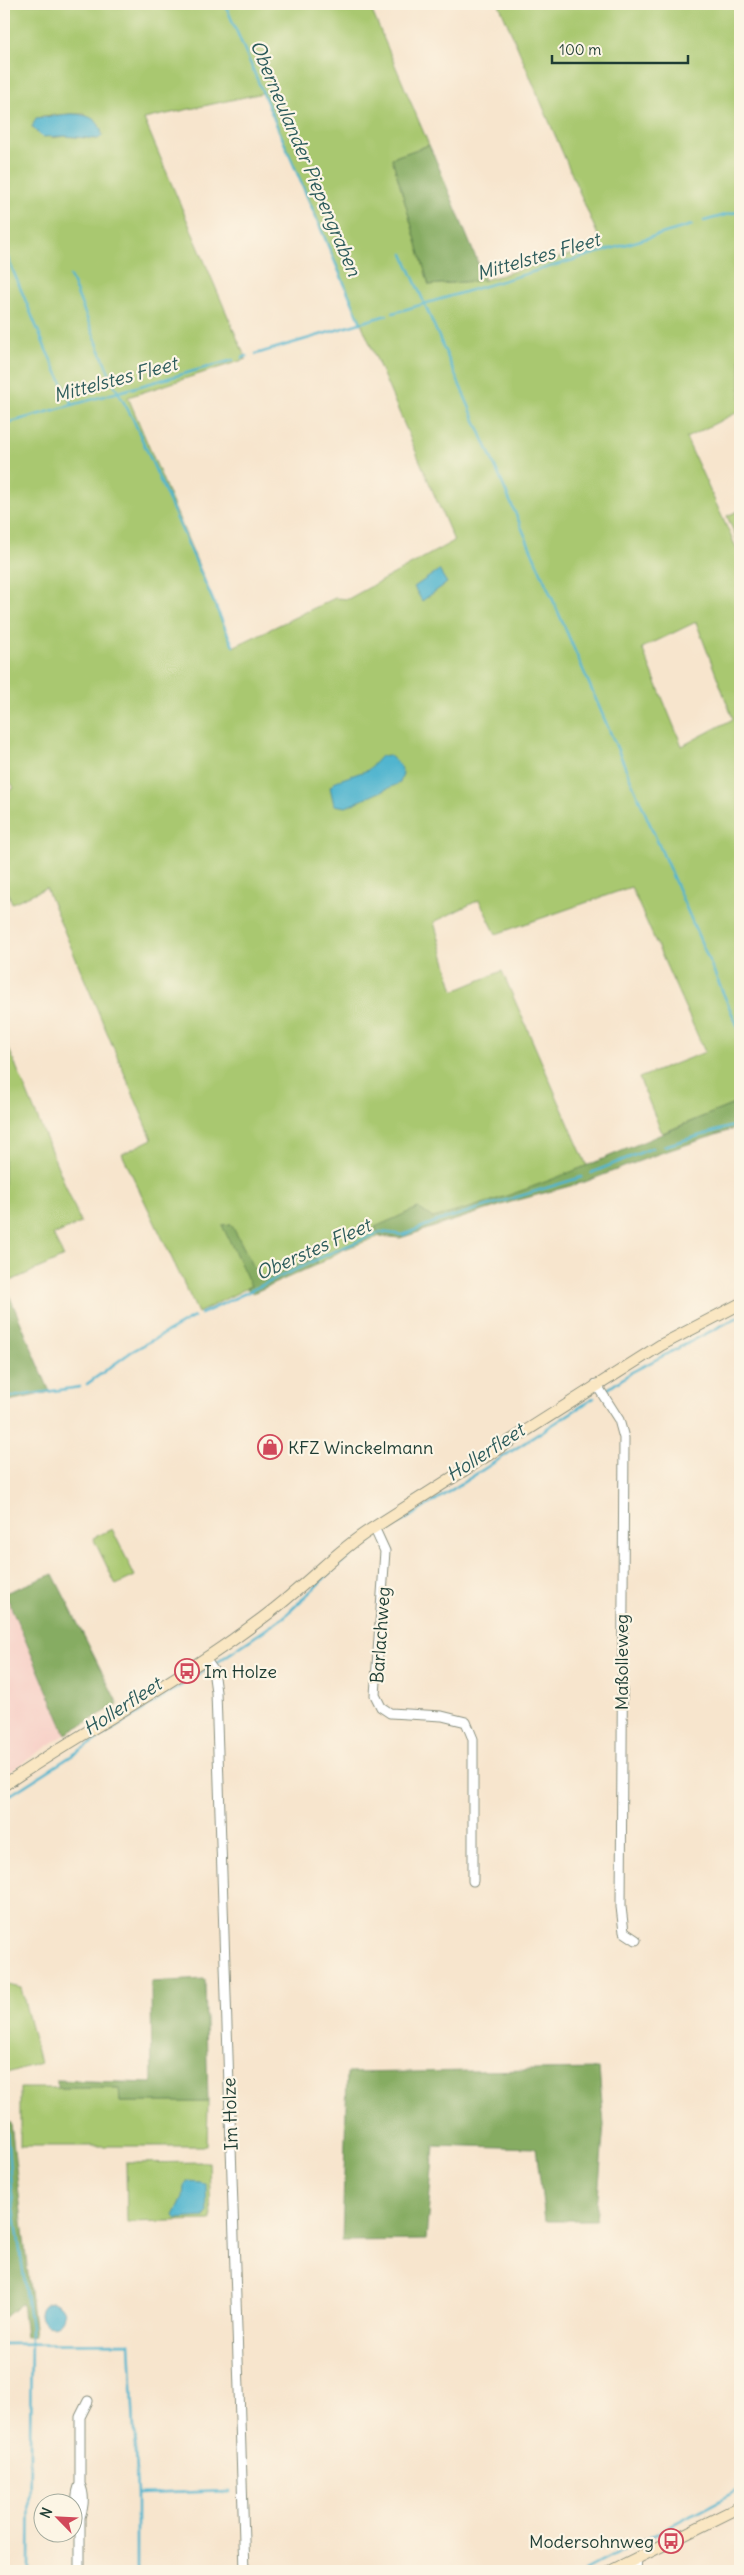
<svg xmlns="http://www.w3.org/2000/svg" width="744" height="2575" font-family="Delius,sans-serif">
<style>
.built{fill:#f7d1c8}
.green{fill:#a9c870;stroke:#648252;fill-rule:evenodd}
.forest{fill:#86ac62;stroke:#52744b}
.water{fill:#51b5cf;stroke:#387982}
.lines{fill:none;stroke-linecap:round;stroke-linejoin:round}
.stream{stroke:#51b5cf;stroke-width:2.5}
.street-casing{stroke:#8b9180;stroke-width:11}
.secondary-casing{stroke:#8b9180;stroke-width:13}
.street{stroke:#fff;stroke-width:9}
.secondary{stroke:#fae7c3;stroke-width:11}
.labels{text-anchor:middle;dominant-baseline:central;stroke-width:4.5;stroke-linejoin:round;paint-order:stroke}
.poi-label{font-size:18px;fill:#1f3d34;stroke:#fcf5e5;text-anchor:start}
.street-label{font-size:18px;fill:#1f3d34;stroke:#fcf5e5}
.water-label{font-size:19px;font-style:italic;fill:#2c5b5b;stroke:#fcf5e5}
</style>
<rect width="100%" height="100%" fill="#fcf5e5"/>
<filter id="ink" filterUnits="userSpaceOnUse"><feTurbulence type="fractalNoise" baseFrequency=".02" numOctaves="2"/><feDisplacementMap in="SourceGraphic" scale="10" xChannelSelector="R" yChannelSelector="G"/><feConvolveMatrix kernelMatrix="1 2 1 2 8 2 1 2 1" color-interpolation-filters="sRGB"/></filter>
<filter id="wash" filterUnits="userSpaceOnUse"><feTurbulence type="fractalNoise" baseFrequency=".0096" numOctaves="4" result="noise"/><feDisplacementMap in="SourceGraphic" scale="20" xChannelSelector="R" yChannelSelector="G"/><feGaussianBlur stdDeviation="1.12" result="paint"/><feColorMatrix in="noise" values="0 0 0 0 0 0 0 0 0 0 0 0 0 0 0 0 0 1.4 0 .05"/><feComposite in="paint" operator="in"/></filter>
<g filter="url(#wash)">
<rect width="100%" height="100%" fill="#f7e5cd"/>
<!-- built -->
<path class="built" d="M4,1590l62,144 -62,41z"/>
<!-- green -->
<path class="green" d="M4,4h365l60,141 -37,13 37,127 56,-5 117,-35 -103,-241h241v407l-54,27 54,118v549l-6,-1 -72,29 -23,-55 66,-26 -74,-165 -135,47 -17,-34 -45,22 20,69 48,-20 85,195c-47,19 -95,37 -145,50 -24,6 -42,1 -67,11l5,9 -38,14 -24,14 -4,-7 -28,13 -27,7 -28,-53 -8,1 28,61 -53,27 -76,-159 30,-15 -106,-251 -34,15 -8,-20v-89l10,-6 -10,-17zM263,93l191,448 -106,58 -13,-1 -102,49 -105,-250 118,-38 -102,-240zM70,114h15l13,25 -33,-3 -12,2 -19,-16 8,-6zM696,622l37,97 -51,27 -40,-98z
M740,510v37l-13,-31z
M4,1037l77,186 -28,12 11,22 -60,27z
M112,1529l23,47 -19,9 -23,-47z
M4,1984l17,4 19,75 -36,11z
M20,2088h100v14h88l-1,44h-187z
M209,2162l2,58 -84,2 -1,-59z"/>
<!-- forest -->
<path class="forest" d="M429,145l6,13 50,122 -56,5 -37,-127z
M734,1104l6,1v22l-82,27 -73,28 -74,20 -111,36 -20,-2 -5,-9 43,-19 15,10c104,-26 201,-74 301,-114z
M231,1224l28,53 27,-7 29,-13 3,7 -65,29 -7,-5 5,-2 -29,-61z
M4,1283l46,109 -46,10z
M53,1574l65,130 -52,30 -61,-141z
M205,1979l3,123h-88l-1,-14h-62v-8l95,3 -1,-101z
M599,2069l5,56 -8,95h-51l-9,-72 -102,-3 -8,95 -84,1 5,-168z
M4,2119l7,4 24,213 -9,1 -4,-34 -18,15z"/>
<!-- water -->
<path class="water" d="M70,114c16,0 31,4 32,22l-4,3 -33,-3 -23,1 -10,-10 4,-9z
M439,570l8,13 -25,18 -8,-14z
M389,755l10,9 4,10 -3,9 -54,24 -12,-2 -4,-18 6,-6 32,-11 13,-14z
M187,2181l13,1 6,3 1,28 -3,4 -27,2 -3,-3 9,-19 1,-11z
M40 2314a12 12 0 1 1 24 0a12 12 0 1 1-24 0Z"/>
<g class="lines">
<!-- stream -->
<path class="stream" d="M225,4l136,319
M704,221l36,-10
M4,249l43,103 26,53
M403,254l337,778
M70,276l43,107 20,36 100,227
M393,313l299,-88
M256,354l131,-39
M242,358l5,-2
M4,424l229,-64
M664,1146l76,-22
M591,1173l61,-25
M201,1314l136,-64 44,-18 22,3 32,-13 147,-45
M87,1384l44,-32 63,-35
M608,1389l24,-17 108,-56
M4,1398l76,-11
M391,1529l203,-131
M213,1665l71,-48 53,-51 34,-25
M4,1799l205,-131
M4,2090l7,97 20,140 -2,244
M4,2344l126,-1 7,151v77
M137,2494l93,-3
M584,2571l156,-82"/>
</g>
</g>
<g filter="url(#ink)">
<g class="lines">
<defs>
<path id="street" d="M596,1384l23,36 5,18 -3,469 3,25 12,8
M374,1527l11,24 -10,144 6,12 9,6 52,3 24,6 7,17v142
M205,1659l8,11 3,22 29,879
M80,2484c5,11 4,22 0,33v54
M80,2517c-4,-11 -5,-22 0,-33v-67l8,-16
M636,2571l1,-13"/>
<path id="secondary" d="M4,1785c74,-51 154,-92 227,-144 21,-15 41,-29 60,-46 27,-22 49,-46 79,-65l291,-185 79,-41
M611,2571l129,-64"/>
</defs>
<!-- street casing -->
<use href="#street" class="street-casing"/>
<!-- secondary casing -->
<use href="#secondary" class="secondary-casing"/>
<!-- street -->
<use href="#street" class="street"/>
<!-- secondary -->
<use href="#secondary" class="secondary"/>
</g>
</g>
<!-- icons -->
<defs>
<symbol id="shop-ring" viewBox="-11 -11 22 22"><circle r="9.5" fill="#fcf5e5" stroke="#d1495b" stroke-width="1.5"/><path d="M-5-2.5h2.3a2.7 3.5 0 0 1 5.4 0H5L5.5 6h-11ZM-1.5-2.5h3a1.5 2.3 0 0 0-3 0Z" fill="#d1495b"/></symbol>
<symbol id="bus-ring" viewBox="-11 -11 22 22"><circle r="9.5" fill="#fcf5e5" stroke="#d1495b" stroke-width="1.5"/><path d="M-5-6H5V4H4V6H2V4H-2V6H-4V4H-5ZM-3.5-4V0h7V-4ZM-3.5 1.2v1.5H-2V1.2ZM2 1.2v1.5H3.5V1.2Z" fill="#d1495b"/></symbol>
</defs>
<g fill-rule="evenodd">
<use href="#shop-ring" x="256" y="1433" width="28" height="28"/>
<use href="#bus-ring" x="173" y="1657" width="28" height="28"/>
<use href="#bus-ring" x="657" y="2527" width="28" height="28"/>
</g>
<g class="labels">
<!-- poi labels -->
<g class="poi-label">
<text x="288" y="1447">KFZ Winckelmann</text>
<text x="204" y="1671">Im Holze</text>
<text x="654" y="2541" text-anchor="end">Modersohnweg</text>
</g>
<!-- street labels -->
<g class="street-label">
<text transform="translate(380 1635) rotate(-86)">Barlachweg</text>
<text transform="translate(621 1662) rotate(-90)">Maßolleweg</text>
<text transform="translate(230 2114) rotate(-92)">Im Holze</text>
</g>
<!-- water labels -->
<g class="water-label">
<text transform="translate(306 158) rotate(67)">Oberneulander Piepengraben</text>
<text transform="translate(538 256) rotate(-16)">Mittelstes Fleet</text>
<text transform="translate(115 379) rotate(-15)">Mittelstes Fleet</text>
<text transform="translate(313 1249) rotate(-24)">Oberstes Fleet</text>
<text transform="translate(485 1452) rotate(-33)">Hollerfleet</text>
<text transform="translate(122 1706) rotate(-33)">Hollerfleet</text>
</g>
</g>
<!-- margin -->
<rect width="744" height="2575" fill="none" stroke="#fcf5e5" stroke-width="20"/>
<!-- north arrow -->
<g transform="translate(58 2518) rotate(294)"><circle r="24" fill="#fcf5e5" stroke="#a4ab9e"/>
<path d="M0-4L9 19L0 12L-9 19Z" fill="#d1495b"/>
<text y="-8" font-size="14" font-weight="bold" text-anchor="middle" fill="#1f3d34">N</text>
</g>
<!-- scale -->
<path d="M552 55v8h136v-8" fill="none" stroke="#1f3d34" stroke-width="2.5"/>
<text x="559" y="55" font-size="15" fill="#1f3d34" stroke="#fcf5e5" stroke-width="4" paint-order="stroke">100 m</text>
</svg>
